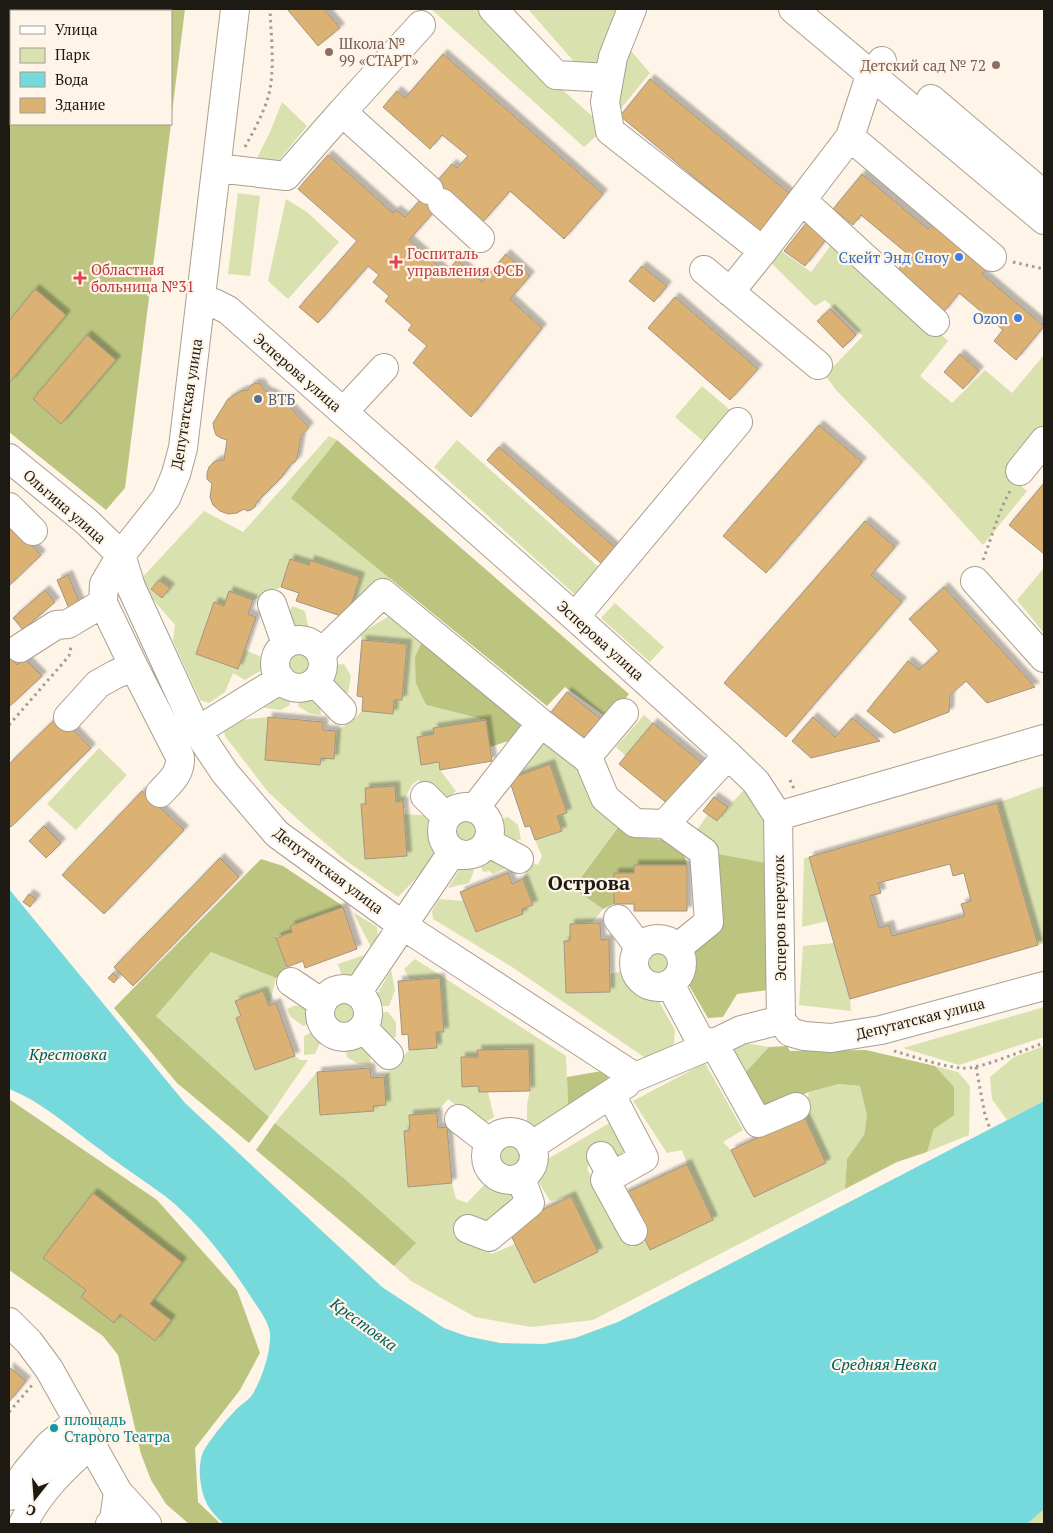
<svg xmlns="http://www.w3.org/2000/svg" width="1053" height="1533" font-family="'PT Serif',serif">
<style>
.green{fill:#d9e1af}
.forest{fill:#bbc57f}
.water{fill:#76d9db}
.building{fill:#dbb273;stroke:#a09585;fill-rule:evenodd;filter:url(#shadow)}
.lines{fill:none;stroke-linecap:round;stroke-linejoin:round}
.minor-casing{stroke:#aa9f8f;stroke-width:30}
.path{stroke:#a59d93;stroke-width:3;stroke-dasharray:2.5 4;stroke-linecap:butt}
.minor{stroke:#fff;stroke-width:28}
.education-dot{fill:#8d6e63;stroke:#fef4e7;stroke-width:2}
.shop-dot{fill:#3f7fe0;stroke:#fef4e7;stroke-width:2}
.health-dot{fill:#e0444e;stroke:#fef4e7;stroke-width:2}
.service-dot{fill:#5c6f8a;stroke:#fef4e7;stroke-width:2}
.culture-dot{fill:#0f9aa8;stroke:#fef4e7;stroke-width:2}
.labels{text-anchor:middle;dominant-baseline:central;stroke-width:4.5;stroke-linejoin:round;paint-order:stroke}
.education-label{font-size:15px;fill:#785e54;stroke:#fef4e7;text-anchor:start}
.health-label{font-size:15px;fill:#be3a42;stroke:#fef4e7;text-anchor:start}
.shop-label{font-size:15px;fill:#366cbe;stroke:#fef4e7;text-anchor:end}
.street-label{font-size:15px;fill:#1d1913;stroke:#fef4e7}
.service-label{font-size:15px;fill:#4e5e75;stroke:#fef4e7;text-anchor:start}
.culture-label{font-size:15px;fill:#0d838f;stroke:#fef4e7;text-anchor:start}
.water-label{font-size:16px;font-style:italic;fill:#005c5e;stroke:#fef4e7}
.district-label{font-size:20px;font-weight:bold;fill:#1d1913;stroke:#fef4e7}
</style>
<defs>
<filter id="shadow"><feDropShadow dx="4.5" dy="-4.5" stdDeviation="1" flood-color="#0004"/></filter>
</defs>
<rect width="100%" height="100%" fill="#fef4e7"/>
<!-- green -->
<path class="green" d="M431,9h51l50,54 59,52 13,14 -20,18z
M528,9h114l-18,34 26,30 -32,39z
M282,102l25,24 -37,45 -18,-3 18,-36z
M238,193l22,3 -10,80 -22,-2z
M286,199l21,13 32,30 -51,57 -20,-18z
M837,237l111,104 -28,35 32,27 33,-33 27,23 32,-38v76l-35,45 18,15 -44,54 -54,-60 -93,-95 -11,-15 38,-39 -38,-36 -10,6 -48,-47 9,-12 35,25z
M702,386l28,24 -27,31 -28,-24z
M329,436l8,4 -45,58 98,80 -43,40 13,-41 -50,-16 -1,4 -19,-6 -9,28 -14,8 -14,5 -24,-8 -5,14 -10,-3 -18,51 41,15 8,-19 19,8 -2,12 -17,10 -12,-7 -8,19 -16,11 -9,-3 -27,-59 2,-16 -37,-43 66,-71 39,21z
M457,440l144,129 -18,33 -149,-135z
M1044,568v65l-27,-33z
M615,603l49,44 -14,15 -49,-44z
M292,606l13,5 4,20 -15,-1 -6,-12z
M397,611l25,31 3,63 61,15 -52,8v6l-17,3 4,28 18,-3 1,8 16,21 -12,10 -26,-21 -6,5 -9,16 -7,1 -1,-16 -30,2 1,16h-5l4,55 42,-3 -3,-42 29,2 2,34 -10,19 -27,28 -53,-37 -41,-35 -36,-33 -43,-56 -1,-5 17,-11 27,-3 -3,43 55,5 1,-7 13,1 2,-28 16,-10 10,-10 30,3 2,-14h8l5,-56 -45,-4 -2,-6z
M285 661a14 14 0 1 1 28 0a14 14 0 1 1-28 0Z
M344,664l7,12 -3,17 -12,-4 -8,-10 4,-14z
M276,695h12l2,10 -9,5 -22,-3z
M316,695l3,3 2,17 -12,-2 -11,-7 3,-9z
M644,715l9,8 -27,33 -10,-9z
M554,738l68,84 -49,65 30,22 -12,15h-21v17h-6l2,52 44,-1v-18l16,-4c6,23 7,25 32,30l17,30 -1,14 -13,10 -17,3 -132,-90 -79,-48 -1,-8 7,-12 24,2 13,31 47,-18 -1,-5 11,-4 -10,-26 7,-17 8,3 4,-9 -7,-16 27,-9 -5,-15 9,-3 -16,-48 -41,14 32,-40z
M99,748l28,27 -51,55 -29,-26z
M1044,786v157l-6,2 -41,-142z
M745,789l22,19v55l-59,-11 -13,-19 13,-19 9,7 11,-14z
M452 829a14 14 0 1 1 28 0a14 14 0 1 1-28 0Z
M508,817l10,8 3,14 -10,4 -11,-7v-8l-3,-8z
M490,853l18,14 -15,7 -4,-3 -6,1 -3,-9 7,-3z
M809,857l19,64 -26,6 2,-69z
M469,865l5,6 -5,12 -21,5 14,-22z
M353,912l24,15 1,12 -6,10z
M834,943l16,56 1,12 -52,-6 4,-59z
M643 962a15 15 0 1 1 30 0a15 15 0 1 1-30 0Z
M211,952l65,26 -7,28 -6,-15 -28,10 6,15 -5,2 19,52 40,-14 5,4h8l-39,57 -113,-101z
M367,954l-14,25 -10,1 -5,-16z
M415,959l151,97 2,49 -33,24 -8,-8v-17l3,-13 -1,-42 -51,1v7l-17,1 1,29 16,-1 1,6h9l6,25 -13,8 -33,-26 -11,14 -28,2 1,15 -6,1 4,55 44,-3 4,16 11,4 18,-19 15,9 15,1 -2,13 -25,17 -22,-10 -12,23 38,17 23,-10 20,39 63,-31 -27,-56 -21,5 -13,-22 9,-19 67,-39 15,29 -13,8 -18,-9 -10,20 32,60 12,18 14,-6 5,9 63,-30 -26,-56 -5,-14 -15,3 -34,-52 72,-38 38,67 -20,12 8,8 23,47 72,-34 -22,-47 5,-24 30,-8 21,2 7,30 -3,19 -17,24 -2,30 -252,131 -62,7 -56,-10 -64,-36 -17,-15 21,-23 -69,-63 -71,-57 42,-51 4,43 52,-4v-5l13,-1 -2,-28 25,-27 28,-2 -1,-16 8,-1 -4,-53 -30,2 -6,-11z
M391,970l4,20 -6,16h-10l-4,-8z
M330 1014a14 14 0 1 1 28 0a14 14 0 1 1-28 0Z
M305,1005l6,4 -1,15 -7,2 -13,-10 -3,-7 7,-3z
M1044,1007v30l-85,28 -56,-17z
M380,1012h8l8,10v15l-9,1 -11,-9 3,-8z
M314,1031l7,10 -6,13 -11,1v-19z
M733,1043h11l25,4 -27,29 -11,-12z
M361,1044l8,8 2,13 -13,-1 -11,-7 -1,-8z
M1044,1046v55l-37,19 -15,-21 -2,-22 24,-20z
M935,1066l23,6 12,14 -1,49 -42,17 7,-23 20,-42z
M495 1156a14 14 0 1 1 28 0a14 14 0 1 1-28 0Z
M1044,1509v15h-17z"/>
<!-- forest -->
<path class="forest" d="M19,9h166l-14,111v-109h-149z
M11,62v62h160l-46,364 -19,22 -97,-78v-367z
M337,440l292,254 -20,25 -44,-32 -18,19 -256,-208z
M422,642l101,83 -5,13 -28,9 -4,-27 -60,-15 -10,-22 -1,-26z
M622,822l25,16 26,3 10,10 4,14h-53v8h-20v31l-11,5 -30,-21z
M708,852l59,11v127l-30,4 -14,23 -15,1 -21,-36 7,-13 -1,-12 8,-18z
M261,859l22,7 57,38 3,3 -53,19 2,6 -16,5 11,30 -11,11 -65,-26 -55,64 113,101 -20,26 -72,-60 -63,-75z
M787,1046l3,5 76,-1 69,16 19,21v28l-20,14 -7,23 -30,10 -52,27 2,-30 17,-24 3,-19 -7,-30 -21,-2 -30,8 -45,19 -22,-35 27,-29z
M602,1071l13,15 -39,28 -8,-9 -1,-28z
M9,1099l148,101 80,90 23,63 -20,37 -45,58 3,54 23,22h-32l-23,-20 -15,-24 -10,-26 -23,-99 -15,-19 -94,-66z
M275,1123l71,57 70,63 -22,23 -138,-116z"/>
<!-- water -->
<path class="water" d="M9,889l176,214 197,184 62,41 22,8 34,7 44,1 31,-6 43,-16 426,-221v408l-17,15h-803c-6,-5 -13,-13 -17,-20 -7,-14 -10,-37 -4,-52 6,-11 21,-30 30,-39 5,-7 14,-11 19,-18 10,-16 19,-43 18,-62 -2,-13 -12,-25 -19,-36 -24,-37 -52,-74 -86,-101 -23,-17 -48,-33 -71,-51 -27,-20 -54,-44 -85,-56z"/>
<!-- building -->
<path class="building" d="M9,9h9l4,2h-11v51l-2,3z
M287,9h37l16,19 -22,18z
M443,54l160,140 -39,45 -54,-48 -29,33 -32,-29 -40,45 37,33 11,-13 25,22 24,-28 24,22 -20,23 32,29 -71,89 -58,-54 14,-17 -19,-16 4,-5 -27,-24 4,-5 -16,-14 6,-7 -11,-9 -50,57 -19,-16 58,-66 -59,-52 30,-34 65,58 3,-3 9,7 47,-53 5,4 11,-12 -26,-21 -12,14 -47,-42 14,-16 8,7z
M650,79l144,118 -30,38 -144,-119z
M862,174l66,55 7,-8 54,45 -7,8 62,52 -28,34 -22,-19 9,-11 -44,-37 -16,20 -48,-40 15,-17 -49,-41 -8,10 -20,-16z
M807,222l20,16 -22,28 -21,-15z
M642,266l25,20 -13,16 -25,-21z
M35,289l31,26 -56,67 -1,-2v-59z
M675,297l83,72 -28,31 -82,-72z
M830,309l26,26 -13,13 -26,-27z
M87,335l29,25 -55,64 -28,-25z
M960,354l19,17 -16,18 -19,-17z
M255,383l6,1 3,6 18,9 27,28 -8,9 -4,23 -2,3 -4,2 -10,14 -25,25 -1,4 -4,3 -4,1 -3,-2 -7,4 -9,1 -8,-3 -7,-6 -3,-8 2,-13 -5,-5v-6l2,-6 4,-4 5,-3h6l3,-20 -6,-2 -5,-3 -2,-6 -1,-6 15,-24 13,-8 7,-1 2,-4z
M819,425l43,37 -96,111 -43,-37z
M499,447l119,103 -14,16 -117,-106z
M1044,483v71l-35,-29z
M9,521l32,34 -32,31z
M865,521l30,26 -24,28 31,27 -116,135 -62,-54z
M290,559l19,6 1,-5 50,17 -13,41 -51,-17 3,-8 -18,-6z
M68,575l13,31 -11,5 -13,-31z
M159,580l11,8 -8,10 -11,-9z
M944,587l91,100 -48,16 -21,-22 -16,14 -1,17 -55,21 -27,-22 41,-50 11,9 20,-19 -30,-32z
M45,590l10,12 -32,28 -10,-12z
M229,591l24,9 -5,14 8,3 -18,52 -42,-15 18,-52 10,4z
M362,640l45,4 -5,56h-8l-1,14 -31,-3 1,-14 -6,-1z
M10,657l7,8 7,-7 18,18 -33,31v-48z
M567,692l39,31 -19,24 -39,-31z
M59,715l32,33 -80,79 -2,-2v-61z
M268,717l55,5v8l13,1 -2,28 -13,-1 -1,7 -55,-5z
M813,717l22,20 17,-19 28,23 -69,17 -19,-17z
M486,720l6,41 -52,9 -1,-8 -18,3 -4,-28 17,-3 -1,-6z
M653,723l55,45 -34,41 -55,-45z
M550,764l17,49 -10,3 5,15 -27,9 -5,-14 -5,1 -16,-48z
M395,786l1,16 7,-1 4,55 -42,3 -4,-55h5l-1,-16z
M142,791l42,39 -80,84 -42,-39z
M714,797l14,10 -11,14 -14,-10z
M997,803l41,142 -188,54 -41,-142zM950,864l3,12 11,-3 7,28 -10,3 4,12 -73,20 -3,-11 -10,3 -9,-32 11,-3 -3,-10z
M44,826l17,17 -15,15 -17,-17z
M220,858l19,19 -106,109 -19,-19z
M634,865h53v46h-53v-7h-20v-31h20z
M508,873l4,11 11,-5 10,26 -11,4 1,5 -47,18 -16,-40z
M29,894l7,5 -6,8 -7,-5z
M343,907l14,42 -52,19 -2,-7 -16,6 -11,-29 16,-6 -2,-6z
M600,923l1,17 8,-1 1,53 -44,1 -2,-52h6v-17z
M113,973l5,5 -4,5 -6,-5z
M440,978l4,54h-8l1,16 -28,2 -1,-16 -6,1 -4,-54z
M263,991l6,15 7,-3 19,53 -40,14 -19,-52 5,-2 -6,-15z
M529,1049l1,42 -51,1 -1,-6 -16,1 -1,-30h17l-1,-7z
M370,1068l1,10 13,-1 2,28 -13,1 1,5 -54,4 -3,-43z
M437,1113l1,15 9,-1 5,56 -44,4 -4,-56 6,-1 -1,-15z
M804,1116l22,47 -72,34 -23,-47z
M687,1164l26,56 -63,30 -27,-56z
M93,1193l89,69 -32,42 21,16 -16,21 -35,-27 -6,9 -33,-26 5,-7 -43,-32z
M571,1196l27,56 -64,31 -27,-56z
M9,1367l17,14 -17,21z"/>
<g class="lines">
<defs>
<path id="minor" d="M493,9l63,66 53,3
M632,9l-19,48 -8,45 5,29 153,120
M793,9l251,211
M931,99l113,96
M342,112l79,-87
M850,137l142,120
M217,168l69,8 56,-64 87,78
M802,200l133,122
M442,203l38,35
M704,270l114,95
M730,292l33,-41 87,-114 18,-55 14,-21
M201,301l13,2 14,7 347,307 153,138 28,27 22,34 266,-77
M344,411l40,-43
M9,458l78,64 34,33 10,32 66,144 28,42 52,61 125,91 233,152 69,-29 37,-18 40,-10
M1020,471l24,-30
M9,507l24,24
M975,581l69,77
M272,604l14,40
M575,617l163,-195
M275 664a24 24 0 1 1 48 0a24 24 0 1 1-48 0Z
M20,648l36,-23 12,-1 35,-21
M321,653l62,-60 158,130 48,37 16,38 30,25 30,1 39,28 5,70 -32,26
M315,682l27,28
M68,717l30,-33 18,-10 18,-7
M197,731l84,-52
M586,758l38,-45
M160,793c10,-11 21,-19 20,-36l-46,-90 -31,-64 1,-19 17,-29 45,-57 10,-24 7,-26 52,-439
M425,796l21,21
M442 831a24 24 0 1 1 48 0a24 24 0 1 1-48 0Z
M474,809l67,-86
M778,816l3,204
M665,824l63,-69
M487,842l32,17
M618,919l22,29
M634 963a24 24 0 1 1 48 0a24 24 0 1 1-48 0Z
M291,982l31,21
M670,984l34,64
M320 1013a24 24 0 1 1 48 0a24 24 0 1 1-48 0Z
M357,993l96,-142
M781,1020l9,12 14,4 27,2 50,-8 163,-44
M363,1028l26,27
M713,1042l45,81 38,-16
M611,1095l33,63 -39,22 28,51
M459,1119l31,24
M486 1156a24 24 0 1 1 48 0a24 24 0 1 1-48 0Z
M531,1146l95,-62
M601,1156l11,20
M468,1229l21,8 41,-34 -9,-25
M9,1322l20,20 20,27 69,123 29,32
M9,1496l18,-25 22,-26 29,-24
M23,1524c16,-32 41,-57 68,-80
M110,1524l4,-4 4,-28"/>
</defs>
<!-- minor casing -->
<use href="#minor" class="minor-casing"/>
<!-- path -->
<path class="path" d="M245,147c9,-17 19,-34 24,-53 6,-27 2,-57 1,-85
M1013,262l31,7
M983,560c9,-23 15,-48 27,-69
M9,725l60,-69 2,-9
M790,780l4,9
M894,1051c22,6 45,15 68,17 18,2 63,-19 82,-25
M976,1067l9,48 5,14
M9,1412l24,-28
M1043,1524h1"/>
<!-- minor -->
<use href="#minor" class="minor"/>
</g>
<!-- markers -->
<g class="education-dot">
<circle cx="329" cy="52" r="5"/>
<circle cx="996" cy="65" r="5"/>
</g>
<g class="shop-dot">
<circle cx="959" cy="257" r="5"/>
<circle cx="1018" cy="318" r="5"/>
</g>
<g class="health-dot">
<path d="M393.5 254.5h5v5h5v5h-5v5h-5v-5h-5v-5h5z"/>
<path d="M77.5 270.5h5v5h5v5h-5v5h-5v-5h-5v-5h5z"/>
</g>
<circle class="service-dot" cx="258" cy="399" r="5"/>
<circle class="culture-dot" cx="54" cy="1428" r="5"/>
<g class="labels">
<!-- education labels -->
<g class="education-label">
<text x="339" y="43">Школа №<tspan x="339" dy="17">99 «СТАРТ»</tspan></text>
<text x="986" y="65" text-anchor="end">Детский сад № 72</text>
</g>
<!-- health labels -->
<g class="health-label">
<text x="407" y="253">Госпиталь<tspan x="407" dy="17">управления ФСБ</tspan></text>
<text x="91" y="269">Областная<tspan x="91" dy="17">больница №31</tspan></text>
</g>
<!-- shop labels -->
<g class="shop-label">
<text x="949" y="257">Скейт Энд Сноу</text>
<text x="1008" y="318">Ozon</text>
</g>
<!-- street labels -->
<g class="street-label">
<text transform="translate(298 372) rotate(41)">Эсперова улица</text>
<text transform="translate(186 404) rotate(-81)">Депутатская улица</text>
<text transform="translate(65 506) rotate(41)">Ольгина улица</text>
<text transform="translate(601 640) rotate(42)">Эсперова улица</text>
<text transform="translate(329 870) rotate(37)">Депутатская улица</text>
<text transform="translate(779 918) rotate(-91)">Эсперов переулок</text>
<text transform="translate(920 1018) rotate(-14)">Депутатская улица</text>
</g>
<!-- service labels -->
<g class="service-label">
<text x="268" y="399">ВТБ</text>
</g>
<!-- culture labels -->
<g class="culture-label">
<text x="64" y="1419">площадь<tspan x="64" dy="17">Старого Театра</tspan></text>
</g>
<!-- water labels -->
<g class="water-label">
<text x="68" y="1054">Крестовка</text>
<text transform="translate(364 1324) rotate(36)">Крестовка</text>
<text x="884" y="1364">Средняя Невка</text>
</g>
<!-- district labels -->
<g class="district-label">
<text x="589" y="882">Острова</text>
</g>
</g>
<!-- border -->
<rect width="1053" height="1533" fill="none" stroke="#1d1913" stroke-width="20"/>
<!-- legend -->
<rect x="10" y="10" width="162" height="115" fill="#fef4e7" stroke="#a49c92"/>
<rect x="20" y="26" width="25" height="8" fill="#ffffff" stroke="#a49c92"/>
<text x="55" y="35" font-size="15" fill="#1d1913">Улица</text>
<rect x="20" y="48" width="25" height="15" fill="#d9e1af" stroke="#a49c92"/>
<text x="55" y="60" font-size="15" fill="#1d1913">Парк</text>
<rect x="20" y="72" width="25" height="15" fill="#76d9db" stroke="#a49c92"/>
<text x="55" y="85" font-size="15" fill="#1d1913">Вода</text>
<rect x="20" y="98" width="25" height="15" fill="#dbb273" stroke="#a49c92"/>
<text x="55" y="110" font-size="15" fill="#1d1913">Здание</text>
<!-- north arrow -->
<g transform="translate(35 1498) rotate(197)" stroke="#fef4e7" stroke-width="4" paint-order="stroke">
<path d="M0-4L9 19L0 12L-9 19Z" fill="#1d1913"/>
<text y="-8" font-size="14" font-weight="bold" text-anchor="middle" fill="#1d1913">С</text>
</g>
</svg>
